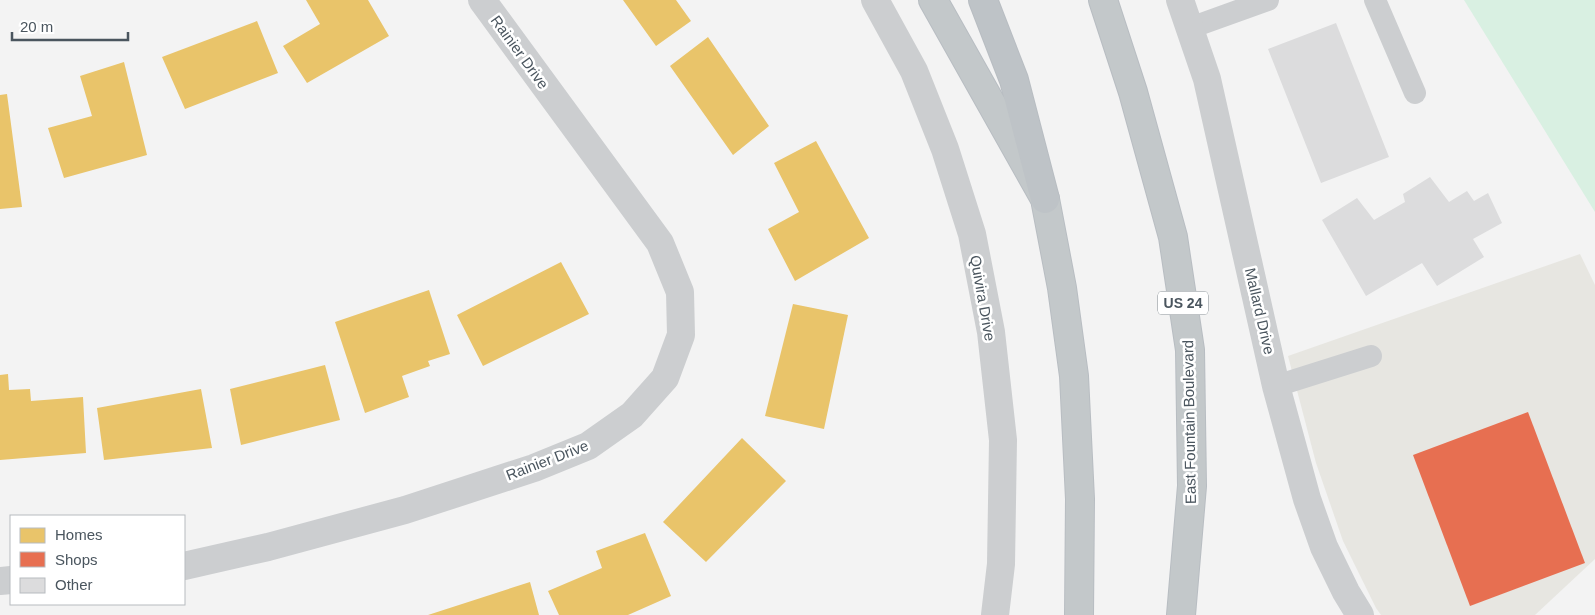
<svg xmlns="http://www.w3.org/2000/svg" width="1595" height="615" font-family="Helvetica,sans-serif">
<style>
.commercial{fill:#e7e6e1}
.green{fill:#d9f0e2}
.homes{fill:#e9c46a}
.shops{fill:#e76f51}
.building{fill:#dcdcdd}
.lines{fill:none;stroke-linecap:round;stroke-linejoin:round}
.trunk-casing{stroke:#b8bdc2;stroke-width:30}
.motorway-casing{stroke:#b8bdc2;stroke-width:30}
.service{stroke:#ccced0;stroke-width:22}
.minor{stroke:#ccced0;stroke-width:28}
.trunk{stroke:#c3c8ca;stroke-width:28}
.motorway{stroke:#bec3c7;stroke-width:28}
.labels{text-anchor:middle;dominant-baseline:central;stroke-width:5;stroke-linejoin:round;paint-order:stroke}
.shield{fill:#fff;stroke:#80888e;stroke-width:1}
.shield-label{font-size:14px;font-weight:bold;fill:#4a555e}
.street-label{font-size:15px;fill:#4a555e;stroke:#fff}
</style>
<rect width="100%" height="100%" fill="#f3f3f3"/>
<!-- commercial -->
<path class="commercial" d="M1580,254l15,31v274l-60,56h-154l-5,-7 -33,-67 -27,-78 -28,-107z"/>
<!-- green -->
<path class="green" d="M1464,0h131v212z"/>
<!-- homes -->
<path class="homes" d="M306,0h62l21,36 -82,47 -24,-37 37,-22z
M623,0h53l15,21 -35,25z
M257,21l21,52 -93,36 -23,-52z
M708,37l61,89 -36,29 -63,-89z
M124,62l23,93 -83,23 -16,-50 44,-12 -12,-40z
M7,94l15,113 -22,2v-114z
M816,141l53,97 -74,43 -27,-52 31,-17 -25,-49z
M561,262l28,52 -106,52 -26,-51z
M429,290l21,64 -22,7 2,5 -28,10 7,21 -44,16 -30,-91z
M793,304l55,11 -24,114 -59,-13z
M325,365l15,55 -99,25 -11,-56z
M8,374l1,16 21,-1 1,12 52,-4 3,56 -86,7v-85z
M201,389l11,59 -108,12 -7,-52z
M742,438l44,43 -80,81 -43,-40z
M645,533l26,63 -43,19h-69l-11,-24 54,-23 -6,-17z
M530,582l9,33h-111z"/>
<!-- shops -->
<path class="shops" d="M1528,412l57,151 -115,43 -57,-151z"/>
<!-- building -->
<path class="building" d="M1336,23l53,134 -68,26 -53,-134z
M1430,177l19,25 18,-11 7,10 14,-8 14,30 -29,16 11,18 -47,29 -15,-23 -56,33 -44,-76 35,-22 17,22 31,-18 -2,-8z"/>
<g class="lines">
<defs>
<path id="trunk" d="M933,0l112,199 17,89 12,88 6,123 -1,116
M1103,0l30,92 40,145 17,113 2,136 -11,129"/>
<path id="motorway" d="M983,0l31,80 31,119"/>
</defs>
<!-- trunk casing -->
<use href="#trunk" class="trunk-casing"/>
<!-- motorway casing -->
<use href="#motorway" class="motorway-casing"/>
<!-- service -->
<path class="service" d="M1375,0l40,93
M1190,28l78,-28
M1276,386l95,-30"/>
<!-- minor -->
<path class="minor" d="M875,0l39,71 31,78 27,85 19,98 12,108 -2,124 -6,51
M1180,0l27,79 69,307 31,113 17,48 22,45 14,23
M184,566l84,-19 137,-37 129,-42 54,-22 44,-31 33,-37 16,-43 -1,-43 -20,-49 -178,-243
M0,581l11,-1"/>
<!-- trunk -->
<use href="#trunk" class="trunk"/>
<!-- motorway -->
<use href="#motorway" class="motorway"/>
</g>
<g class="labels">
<!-- shield labels -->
<rect class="shield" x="1158" y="291.5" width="50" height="23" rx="4"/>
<g class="shield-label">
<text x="1183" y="303">US 24</text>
</g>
<!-- street labels -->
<g class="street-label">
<text transform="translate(520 52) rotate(54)">Rainier Drive</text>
<text transform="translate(983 298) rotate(80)">Quivira Drive</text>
<text transform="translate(1260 311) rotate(77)">Mallard Drive</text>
<text transform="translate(1189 422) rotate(-91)">East Fountain Boulevard</text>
<text transform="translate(547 460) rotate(-21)">Rainier Drive</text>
</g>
</g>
<!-- legend -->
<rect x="10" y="515" width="175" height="90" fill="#ffffff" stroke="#b7bbbf"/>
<rect x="20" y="528" width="25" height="15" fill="#e9c46a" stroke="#b7bbbf"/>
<text x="55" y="540" font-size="15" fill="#4a555e">Homes</text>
<rect x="20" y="552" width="25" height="15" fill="#e76f51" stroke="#b7bbbf"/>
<text x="55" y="565" font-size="15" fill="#4a555e">Shops</text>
<rect x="20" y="578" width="25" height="15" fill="#dcdcdd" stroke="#b7bbbf"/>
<text x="55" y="590" font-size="15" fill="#4a555e">Other</text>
<!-- scale -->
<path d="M12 32v8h116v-8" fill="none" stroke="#4a555e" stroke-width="2.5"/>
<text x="20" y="32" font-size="15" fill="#4a555e" stroke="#ffffff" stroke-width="4" paint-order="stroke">20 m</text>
</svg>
